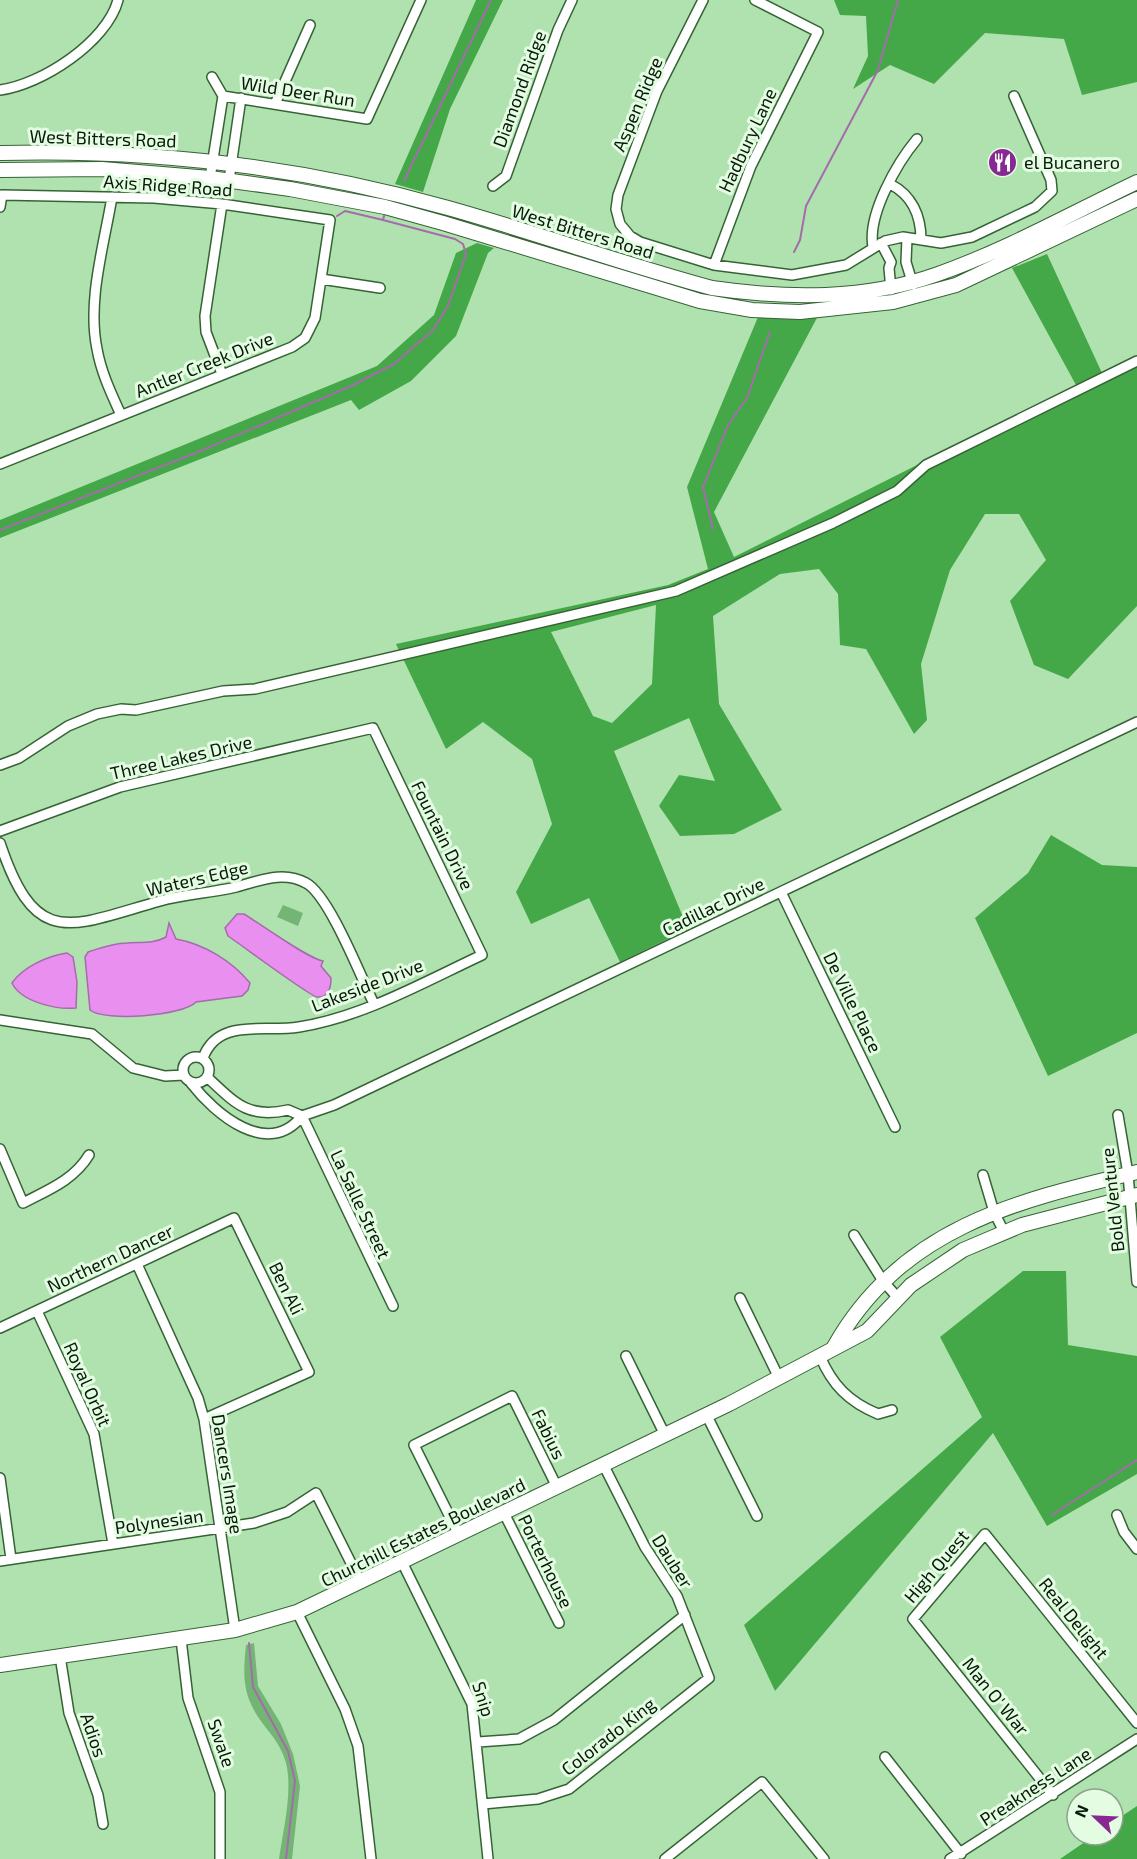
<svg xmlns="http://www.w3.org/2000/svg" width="1137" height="1859" font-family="'Exo 2',sans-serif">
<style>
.green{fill:#74b474}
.forest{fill:#45a848;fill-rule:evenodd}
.water{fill:#e88ff0;stroke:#a46caa;stroke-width:1.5}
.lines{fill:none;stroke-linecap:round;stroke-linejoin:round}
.stream{stroke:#a46caa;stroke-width:2}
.street-casing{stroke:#366336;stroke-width:12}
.secondary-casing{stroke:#366336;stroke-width:16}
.street{stroke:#fff;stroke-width:9}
.secondary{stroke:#fff;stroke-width:14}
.labels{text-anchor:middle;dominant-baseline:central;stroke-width:6;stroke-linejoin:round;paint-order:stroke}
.street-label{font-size:18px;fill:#071a08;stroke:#e3fce2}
.poi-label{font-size:18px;fill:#071a08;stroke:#e3fce2;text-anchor:start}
</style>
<rect width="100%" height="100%" fill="#b0e2af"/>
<!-- green -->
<path class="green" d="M283,905l20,8 -5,13 -21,-9z
M254,1643l4,43 23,38 12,30 7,32 -8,73h-13c4,-29 14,-67 7,-96 -7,-26 -26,-37 -35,-59 -9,-19 -7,-39 -5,-59z"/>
<!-- forest -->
<path class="forest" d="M476,0h27l-53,109 -27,83 -28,-8z
M834,0h303v82l-55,13 -18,-56 -79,-6 -51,51 -44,-19 -37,24 15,-33 -2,-40 -26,-1z
M477,243l17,5 -6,5 -32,83 -45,45 -52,29 -8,-10 -351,138v-18l377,-154 57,-51 22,-62z
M1047,254l55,119 35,-17v250l-69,73 -34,-14 -24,-64 36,-41 -27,-46h-34l-35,56 -29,94 6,56 -13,14 -48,-85 -26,-4 -2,-51 -19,-25 -39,5 -67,42 6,88 63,106 -48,24 -54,2 -21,-30 20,-31 36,6 -26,-63 -75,33 74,178 -68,33 -31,-64 -58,26 -15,-32 36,-68 -20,-65 -49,-37 -37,27 -50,-105 272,-59 40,-16 -21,-82 71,-170 61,-3 -105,198 20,45 342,-172 -64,-117zM656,605l-4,79 -40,39 -19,-7 -42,-84z
M1051,835l51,30 35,2v166l-89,43 -73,-158 53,-45z
M1023,1271h43l2,74 69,11v118l-90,52 -54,-93 -218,258 -31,-66 238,-208 -42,-80z
M1137,1806v53h-77l35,-24h18v-13z"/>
<!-- water -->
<path class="water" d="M237,914h7c18,11 63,44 79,47l-2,5 10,12c0,9 -2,20 -14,19 -6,0 -77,-53 -89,-61l-3,-8z
M169,923l7,16c28,5 56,22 74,44l-2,7 -6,6 -46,6c-13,14 -91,20 -106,8l-5,-53 3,-5c12,-4 27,-9 39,-9 13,-1 27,1 39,-6z
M67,953l6,4 4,25 -1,26c-19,2 -55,-6 -64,-25 11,-16 35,-27 55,-30z"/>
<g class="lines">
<!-- stream -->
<path class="stream" d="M404,181l87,-181
M337,216l8,-5 38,9
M794,252l6,-12 6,-34 72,-136 20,-70
M713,529l-10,-42 25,-62 19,-27 23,-66
M0,530l198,-78 153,-66 43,-22 39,-34 15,-24 18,-52 -3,-10 -8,-5 -72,-19 1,-4
M1052,1515l85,-55
M249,1643l4,44 35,64 7,30 -9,78"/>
<defs>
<path id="street" d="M703,0l-46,91 -39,104 -2,14 4,15 10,12 10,6 74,23 78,10 54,-10 39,-24 18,-4 38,6 31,-6 63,-30 17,-16 -1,-11 -37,-84
M212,77l11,19 144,23 54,-119
M0,90c41,-5 107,-48 118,-90
M275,104l35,-79
M210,178l13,-82
M229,180l12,-82
M890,184c22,11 31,32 31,56
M493,186l13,-10 52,-146 14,-30
M112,197c-8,48 -25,104 -15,152 4,23 14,44 24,66
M222,204l-17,112 1,16 16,42
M0,207l2,-12 152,3 68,6 108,16 -15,98 -10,20 -13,9 -292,117
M907,238l-1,24 7,23
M881,243l10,19 -2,6 2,22
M873,247c-6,-32 24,-84 44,-108
M714,265l37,-99 67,-134 -63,-32
M321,279l59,9
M0,765l19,-7 49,-32 29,-12 24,-5 15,1 87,-19 32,-2 421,-98 157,-68 64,-32 29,-26 211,-104
M0,831l120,-44 253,-59 109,227c-58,27 -119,62 -183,72 -35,6 -81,-10 -96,31
M0,843c36,108 70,83 160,58 25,-7 51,-8 76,-14 23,-6 47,-17 70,-4 23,12 55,94 68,121
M781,892l114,235
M0,1020l92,14 41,34 32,8 19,-1
M183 1070a13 13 0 1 1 26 0a13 13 0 1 1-26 0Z
M207,1077c28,26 41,42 81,33l14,6
M191,1083c24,31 77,76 111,33
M1118,1115l10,59 9,108
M302,1116l32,-11 803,-383
M302,1116l91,190
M0,1149l23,54c25,-13 51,-23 66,-48
M983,1175l11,37 10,20
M854,1235l29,46 15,17
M137,1264l61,134 6,21 31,211
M740,1298l39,80
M37,1311l57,123 19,110
M0,1328l234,-110 75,154 -105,47
M626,1356l39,79
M820,1356c12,29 29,46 58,58l14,-4
M706,1414l51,102
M0,1478l11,81
M504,1513l55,110
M1117,1515l7,17 13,17
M459,1535l-45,-90 98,-49 45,91
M0,1561l254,-38 33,-11 29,-19 45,90
M402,1562l70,142 16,155
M297,1612l48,97 13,37 13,113
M181,1639l7,59 32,94v67
M60,1656l9,57 29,82 5,29
M478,1742l41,-3 35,-19 131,-105
M885,1757l76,97
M1053,1795l-140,-176 72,-85 152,189
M483,1804l55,-5 31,-10 140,-111 -32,-82 -32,-49 -42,-83
M665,1859l97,-77 62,77
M950,1859l187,-120"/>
<path id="secondary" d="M0,153c151,-4 303,14 448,55 89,25 175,56 264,80 76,11 153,12 226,-14 68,-24 134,-61 199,-92
M0,170l102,-1 108,9 80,11 95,18 58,16 257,78 52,9 48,2 93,-10 63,-17 181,-86
M834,1347c66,-118 180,-146 303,-175
M0,1665l235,-35 62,-18 432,-208 138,-73 44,-46 52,-35 59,-25 115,-30"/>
</defs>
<!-- street casing -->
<use href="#street" class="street-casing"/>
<!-- secondary casing -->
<use href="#secondary" class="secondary-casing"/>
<!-- street -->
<use href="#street" class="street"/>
<!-- secondary -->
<use href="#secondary" class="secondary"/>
</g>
<!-- icons -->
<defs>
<symbol id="restaurant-disc" viewBox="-11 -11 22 22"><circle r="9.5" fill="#882892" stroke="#e3fce2"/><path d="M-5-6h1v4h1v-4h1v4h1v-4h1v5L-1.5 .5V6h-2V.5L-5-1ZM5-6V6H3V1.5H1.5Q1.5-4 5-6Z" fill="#fff"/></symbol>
</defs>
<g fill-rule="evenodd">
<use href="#restaurant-disc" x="986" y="146" width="33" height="33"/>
</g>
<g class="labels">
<!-- street labels -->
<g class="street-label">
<text transform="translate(519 89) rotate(-70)">Diamond Ridge</text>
<text transform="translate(298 91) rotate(9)">Wild Deer Run</text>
<text transform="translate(637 104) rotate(-67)">Aspen Ridge</text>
<text transform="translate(103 138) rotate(2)">West Bitters Road</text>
<text transform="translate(747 140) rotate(-65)">Hadbury Lane</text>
<text transform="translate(168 185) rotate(4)">Axis Ridge Road</text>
<text transform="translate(583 231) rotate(17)">West Bitters Road</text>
<text transform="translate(204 364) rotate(-22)">Antler Creek Drive</text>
<text transform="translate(181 757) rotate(-13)">Three Lakes Drive</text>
<text transform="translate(443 835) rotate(64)">Fountain Drive</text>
<text transform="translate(197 878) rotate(-13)">Waters Edge</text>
<text transform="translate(713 906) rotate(-26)">Cadillac Drive</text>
<text transform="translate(367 985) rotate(-21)">Lakeside Drive</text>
<text transform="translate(853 1002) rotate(64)">De Ville Place</text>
<text transform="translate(1112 1200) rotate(-96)">Bold Venture</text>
<text transform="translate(361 1204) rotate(65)">La Salle Street</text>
<text transform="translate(110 1258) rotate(-25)">Northern Dancer</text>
<text transform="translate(287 1288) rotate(64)">Ben Ali</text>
<text transform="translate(88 1384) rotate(66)">Royal Orbit</text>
<text transform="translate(549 1434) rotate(64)">Fabius</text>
<text transform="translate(228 1474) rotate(81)">Dancers Image</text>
<text transform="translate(159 1521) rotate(-8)">Polynesian</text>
<text transform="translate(423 1532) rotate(-26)">Churchill Estates Boulevard</text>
<text transform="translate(546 1561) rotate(64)">Porterhouse</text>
<text transform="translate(673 1561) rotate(58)">Dauber</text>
<text transform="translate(936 1566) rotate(-50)">High Quest</text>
<text transform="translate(1074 1618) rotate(51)">Real Delight</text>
<text transform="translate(996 1696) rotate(51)">Man O' War</text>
<text transform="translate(484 1699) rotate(73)">Snip</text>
<text transform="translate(94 1735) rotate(71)">Adios</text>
<text transform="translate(608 1736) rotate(-38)">Colorado King</text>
<text transform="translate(222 1743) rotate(71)">Swale</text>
<text transform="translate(1035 1786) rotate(-33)">Preakness Lane</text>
</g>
<!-- poi labels -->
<g class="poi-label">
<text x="1024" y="162">el Bucanero</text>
</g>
</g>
<!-- north arrow -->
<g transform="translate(1095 1817) rotate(293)"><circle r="28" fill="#e3fce2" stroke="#8ba28b" stroke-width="1.5"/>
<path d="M0-4.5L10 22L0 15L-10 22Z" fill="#882892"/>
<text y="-9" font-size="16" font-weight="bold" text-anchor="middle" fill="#071a08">N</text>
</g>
</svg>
